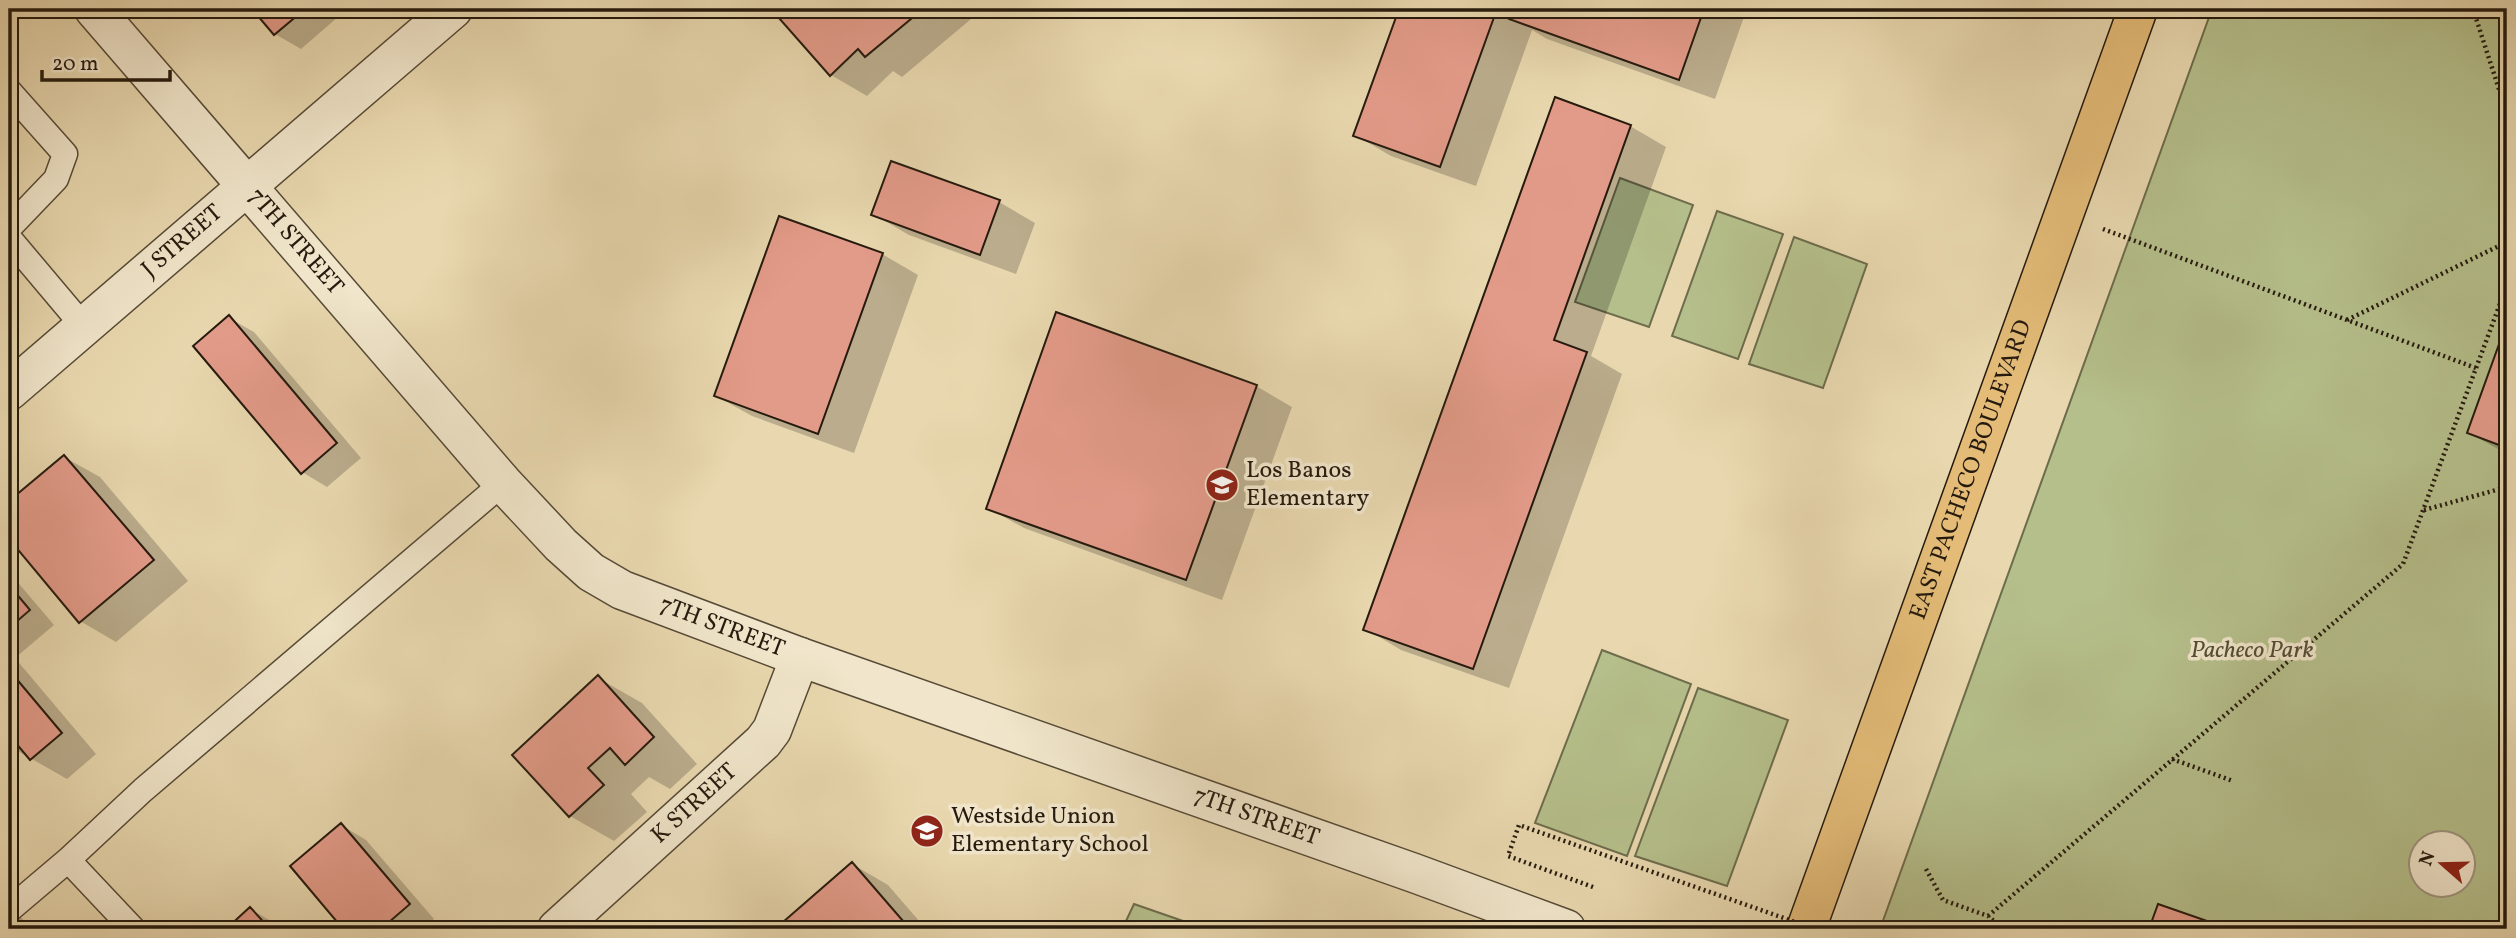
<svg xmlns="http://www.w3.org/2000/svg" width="2516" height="938" font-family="Vollkorn,serif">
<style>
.green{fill:#b5bf8b;stroke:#6d6c4c;stroke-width:2;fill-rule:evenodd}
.shadow{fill:#0003}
.building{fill:#e39b89;stroke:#251a0e;stroke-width:2}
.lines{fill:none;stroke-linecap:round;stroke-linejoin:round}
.service-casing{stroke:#564a36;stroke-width:27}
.minor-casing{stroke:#564a36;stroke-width:41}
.tertiary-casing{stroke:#564a36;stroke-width:41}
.trunk-casing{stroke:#251a0e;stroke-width:41}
.path{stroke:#251a0e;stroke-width:4.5;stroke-dasharray:2 3.5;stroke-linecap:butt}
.service{stroke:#f1e6cb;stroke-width:24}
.minor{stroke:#f1e6cb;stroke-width:38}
.tertiary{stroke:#f1e6cb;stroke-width:38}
.trunk{stroke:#e4bc78;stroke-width:38}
.path-bridge{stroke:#251a0e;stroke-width:4.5;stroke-dasharray:2 3.5;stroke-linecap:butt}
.labels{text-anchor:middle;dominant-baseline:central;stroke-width:7;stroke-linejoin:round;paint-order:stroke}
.street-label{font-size:24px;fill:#251a0e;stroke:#f1e6cb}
.poi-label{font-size:24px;fill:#251a0e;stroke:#f1e6cb;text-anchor:start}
.park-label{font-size:24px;font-style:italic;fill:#504c34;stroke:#f1e6cb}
</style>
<rect width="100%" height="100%" fill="#e9d8af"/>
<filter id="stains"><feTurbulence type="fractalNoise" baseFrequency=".00286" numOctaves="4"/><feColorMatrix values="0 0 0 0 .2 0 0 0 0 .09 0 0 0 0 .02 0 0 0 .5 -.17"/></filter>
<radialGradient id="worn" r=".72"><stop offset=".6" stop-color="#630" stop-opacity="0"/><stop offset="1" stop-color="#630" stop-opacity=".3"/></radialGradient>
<!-- green -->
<path class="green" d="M2212,9h295v920h-627zM2422,844h42v42h-42z
M1620,178l73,27 -44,122 -74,-25z
M1717,211l66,23 -45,125 -66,-23z
M1794,237l73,27 -44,124 -74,-24z
M1602,650l89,34 -64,172 -92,-33z
M1698,688l90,32 -61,166 -92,-30z
M1134,904l72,25h-76l-4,-8z"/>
<!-- shadow -->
<path class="shadow" d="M254,9h92v1l-45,39 -26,-15z
M773,9h210l-81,68 -9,-6 -26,25 -36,-21z
M1401,9h335l9,5 -30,85 -168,-60 -15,-9 -56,156 -85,-30 -36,-21z
M1630,126l36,21 -75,209 31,18 -113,314 -108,-38 -35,-21z
M892,163l107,39 36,21 -19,51 -107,-39 -36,-21z
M882,254l36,21 -64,178 -102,-37 -36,-20z
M229,318l25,14 107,126 -34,29 -25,-15z
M2507,327v127l-38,-21z
M1256,386l36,21 -70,193 -198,-72 -36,-20z
M64,457l36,20 88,104 -72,61 -36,-21 -71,-85v-33z
M9,572l45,53 -39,33 81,96 -29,25 -58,-33z
M598,678l44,25 55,61 -27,25 -21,-12 -18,17 16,18 -33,29 -44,-25 -56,-61z
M341,825l25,15 68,79 -12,10h-76l-53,-63z
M852,864l36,21 38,44h-148z
M9,903l21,25 -1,1h-20z
M250,909l35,20h-56z"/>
<!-- building -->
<path class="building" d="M252,9h53l-31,26z
M771,9h152l-58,48 -7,-8 -28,27z
M1399,9h98l-57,158 -87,-31z
M1513,9h191l-25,71 -170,-61z
M1555,97l76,28 -77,215 33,12 -114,317 -110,-39z
M891,161l109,39 -20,55 -109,-40z
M779,216l104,37 -65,181 -104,-38z
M1056,312l201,73 -71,195 -200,-71z
M229,315l108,128 -36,31 -108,-128z
M2507,322v126l-40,-15z
M64,455l90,105 -75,63 -70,-84v-38z
M9,585l21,25 -21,18z
M9,670l53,63 -32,27 -21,-25z
M598,675l56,62 -29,28 -15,-17 -22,20 16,17 -35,32 -57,-62z
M341,823l69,81 -29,25h-38l-53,-63z
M852,862l58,67h-135z
M2158,904l72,25h-81z
M250,907l20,22h-44z"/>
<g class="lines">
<defs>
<path id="service" d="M9,91l56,63 -9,25 -47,49
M9,238l75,89
M68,860l65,69
M9,910l59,-50 75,-70 360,-307"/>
<g id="minor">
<path id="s1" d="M9,391l444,-382"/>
<path id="s2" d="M557,929l206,-187 9,-12 28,-73"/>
</g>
<g id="tertiary">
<path id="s3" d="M94,9l409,474 58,62 30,27 31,18 178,67 614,216 152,56"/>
</g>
<g id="trunk">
<path id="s4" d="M1806,929l332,-920"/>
</g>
</defs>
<!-- service casing -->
<use href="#service" class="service-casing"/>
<!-- minor casing -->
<use href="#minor" class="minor-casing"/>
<!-- tertiary casing -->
<use href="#tertiary" class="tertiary-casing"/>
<!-- trunk casing -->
<use href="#trunk" class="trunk-casing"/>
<!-- path -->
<path class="path" d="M2473,9l34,105
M2103,229l373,139
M2347,320l160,-78
M2424,510l83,-23
M2172,759l61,22
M1926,869l17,31 45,16 15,13
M1988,916l415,-352 104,-279
M1989,929l12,-2"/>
<!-- service -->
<use href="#service" class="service"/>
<!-- minor -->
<use href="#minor" class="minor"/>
<!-- tertiary -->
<use href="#tertiary" class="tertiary"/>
<!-- trunk -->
<use href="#trunk" class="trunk"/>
<!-- path-bridge -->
<path class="path-bridge" d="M1593,887l-85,-31 11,-31 296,104"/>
</g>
<!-- icons -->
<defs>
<symbol id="school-disc" viewBox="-11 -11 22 22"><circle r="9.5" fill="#8f2418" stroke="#f1e6cb"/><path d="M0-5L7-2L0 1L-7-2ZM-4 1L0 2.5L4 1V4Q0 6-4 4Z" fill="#fff"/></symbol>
</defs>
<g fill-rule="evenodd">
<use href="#school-disc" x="1203" y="466" width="38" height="38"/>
<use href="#school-disc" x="908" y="812" width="38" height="38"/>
</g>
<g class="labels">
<!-- street labels -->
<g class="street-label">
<text stroke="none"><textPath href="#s1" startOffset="229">J STREET</textPath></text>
<text stroke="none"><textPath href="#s3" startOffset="308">7TH STREET</textPath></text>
<text stroke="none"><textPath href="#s4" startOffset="488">EAST PACHECO BOULEVARD</textPath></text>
<text stroke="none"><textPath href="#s3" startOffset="894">7TH STREET</textPath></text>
<text stroke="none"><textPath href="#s2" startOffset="186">K STREET</textPath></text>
<text stroke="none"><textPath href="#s3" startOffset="1461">7TH STREET</textPath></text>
</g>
<!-- poi labels -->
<g class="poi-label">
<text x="1246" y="471">Los Banos<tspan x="1246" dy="28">Elementary</tspan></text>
<text x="951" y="817">Westside Union<tspan x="951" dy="28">Elementary School</tspan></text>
</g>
<!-- park labels -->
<g class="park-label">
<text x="2252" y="651">Pacheco Park</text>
</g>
</g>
<!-- margin -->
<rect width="2516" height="938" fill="none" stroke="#e9d8af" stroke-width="35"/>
<rect x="10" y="10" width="2495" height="917" fill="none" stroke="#251a0e" stroke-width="3.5"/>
<rect x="18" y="18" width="2481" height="903" fill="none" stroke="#251a0e" stroke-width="2"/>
<!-- north arrow -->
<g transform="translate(2442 864) rotate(290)"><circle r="33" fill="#f1e6cb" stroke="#9f947f" stroke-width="2"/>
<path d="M0-5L12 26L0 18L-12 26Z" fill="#8f2418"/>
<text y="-10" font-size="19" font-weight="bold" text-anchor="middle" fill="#251a0e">N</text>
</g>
<!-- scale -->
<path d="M42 70v10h128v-10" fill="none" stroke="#251a0e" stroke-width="3.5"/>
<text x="52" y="70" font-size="21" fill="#251a0e" stroke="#f1e6cb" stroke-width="5" paint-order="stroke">20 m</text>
<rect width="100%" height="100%" filter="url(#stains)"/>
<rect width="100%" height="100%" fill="url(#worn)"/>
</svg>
